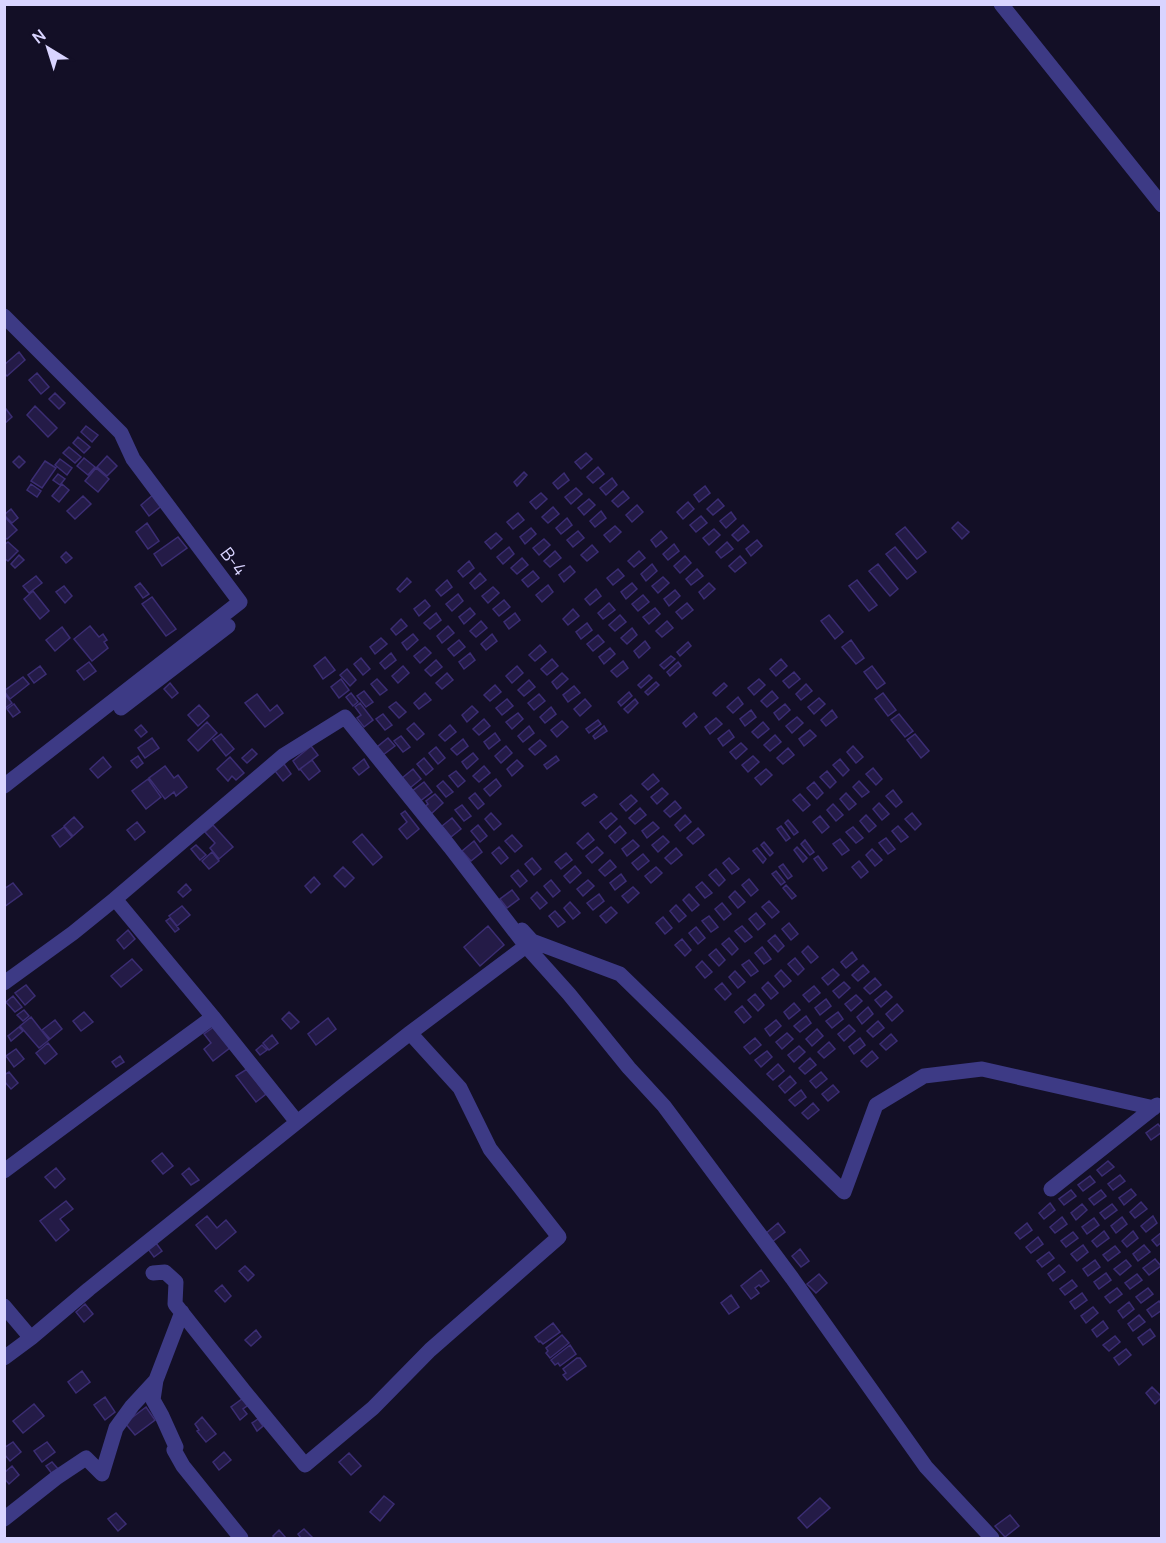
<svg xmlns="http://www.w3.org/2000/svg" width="1166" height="1543" font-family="Manrope,sans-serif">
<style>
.building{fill:#241b47;stroke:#3b2d73;stroke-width:1.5}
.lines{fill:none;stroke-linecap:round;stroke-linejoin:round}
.minor{stroke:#3d3a85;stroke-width:15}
.labels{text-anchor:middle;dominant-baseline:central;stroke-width:4.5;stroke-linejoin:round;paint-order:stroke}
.street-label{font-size:18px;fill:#d9d4ff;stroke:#130f26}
</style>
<rect width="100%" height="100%" fill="#130f26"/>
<!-- building -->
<path class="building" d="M19,352l6,8 -18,16 -3,-3v-8z
M37,373l12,14 -8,7 -12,-14z
M55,393l10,10 -6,6 -10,-10z
M35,406l22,22 -9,9 -21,-22z
M6,409l6,8 -8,7v-14z
M86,426l12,9 -6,7 -11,-10z
M78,437l12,10 -6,6 -11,-10z
M69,447l12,10 -6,6 -12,-10z
M586,453l6,6 -11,10 -6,-7z
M19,456l6,6 -6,6 -6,-6z
M107,456l10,10 -10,10 -10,-9z
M84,458l11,9 -7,8 -11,-9z
M60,459l12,9 -5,7 -12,-10z
M45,461l11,7 -14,20 -11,-7z
M598,467l6,7 -11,9 -6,-6z
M96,468l13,11 -11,13 -13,-11z
M524,472l3,3 -10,11 -3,-4z
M564,473l5,7 -11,9 -5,-6z
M58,474l7,5 -5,6 -7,-5z
M612,478l5,7 -11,10 -6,-7z
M31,484l10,7 -4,6 -10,-7z
M62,484l7,6 -10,12 -7,-6z
M705,486l5,7 -11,9 -5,-7z
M576,488l6,6 -11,10 -6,-7z
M623,491l6,7 -11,9 -6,-6z
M155,493l9,11 -15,12 -8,-11z
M541,493l6,6 -11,10 -6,-7z
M83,496l8,8 -16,15 -8,-8z
M589,499l6,6 -11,10 -6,-7z
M718,499l6,7 -11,9 -6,-6z
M688,502l6,7 -11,10 -6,-7z
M637,505l6,7 -11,10 -6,-7z
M553,507l6,7 -11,9 -6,-6z
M11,509l7,9 -6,5 -8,-8z
M601,511l5,7 -11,9 -5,-6z
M731,512l5,7 -10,9 -6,-7z
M518,513l6,7 -11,9 -6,-7z
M4,516l13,14 -10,9 -3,-2z
M701,516l6,7 -11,9 -6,-7z
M567,518l5,7 -11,9 -5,-6z
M958,522l11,10 -7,7 -10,-11z
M147,523l12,18 -11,8 -12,-17z
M743,525l6,7 -11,9 -6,-6z
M615,526l6,6 -11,10 -6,-7z
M905,527l21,25 -9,7 -21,-25z
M531,528l5,6 -11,10 -5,-7z
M714,529l6,6 -11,10 -6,-7z
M578,531l6,7 -11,9 -6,-7z
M661,531l6,7 -11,9 -5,-7z
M496,533l6,6 -11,10 -6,-7z
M178,537l9,11 -25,18 -8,-12z
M544,539l6,6 -11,10 -6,-7z
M757,540l5,6 -11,10 -5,-7z
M8,542l10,9 -10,10 -4,-3v-13z
M727,542l6,7 -12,9 -5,-6z
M674,544l5,7 -11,9 -5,-6z
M592,545l6,7 -11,9 -6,-6z
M509,547l5,7 -11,10 -6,-7z
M895,547l21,25 -9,7 -21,-25z
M555,551l6,7 -11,9 -6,-6z
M639,551l6,7 -11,9 -6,-6z
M66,552l6,6 -6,5 -5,-6z
M19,555l5,5 -9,8 -4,-4z
M685,556l6,7 -11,10 -6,-7z
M740,556l6,7 -11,9 -6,-6z
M522,558l6,7 -11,9 -6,-6z
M469,561l5,7 -11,9 -5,-6z
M652,564l5,7 -11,10 -5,-7z
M878,564l20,25 -8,7 -21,-25z
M570,566l5,6 -11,10 -5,-7z
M618,569l6,7 -11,9 -6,-7z
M697,569l6,7 -12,9 -5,-6z
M533,571l6,7 -11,9 -6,-7z
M480,573l6,7 -11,9 -5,-6z
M36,576l6,7 -13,10 -6,-7z
M663,577l6,6 -11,10 -6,-7z
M407,578l4,4 -11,10 -3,-3z
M447,580l5,7 -11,9 -5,-6z
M857,580l20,25 -8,6 -20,-25z
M140,583l9,11 -6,4 -8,-11z
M632,583l5,6 -11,10 -5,-7z
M709,583l6,6 -11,10 -5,-7z
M548,585l5,7 -11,10 -6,-7z
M64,586l8,10 -7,7 -9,-11z
M493,587l6,6 -11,10 -6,-7z
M596,589l5,7 -11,9 -5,-6z
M675,590l5,6 -11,10 -5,-7z
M33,591l16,20 -9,8 -16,-20z
M458,594l5,7 -11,10 -6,-7z
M643,595l6,7 -11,9 -6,-7z
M152,597l24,32 -10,7 -24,-32z
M425,600l5,6 -11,10 -5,-7z
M504,600l6,7 -11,9 -6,-7z
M609,603l6,7 -12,9 -5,-6z
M687,603l6,7 -11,9 -6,-7z
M470,608l5,6 -11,10 -5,-7z
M655,608l5,6 -11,10 -6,-7z
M573,609l6,7 -11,9 -5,-6z
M436,613l5,7 -11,9 -6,-6z
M515,613l5,7 -11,9 -5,-7z
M620,615l6,7 -11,9 -6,-6z
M829,615l14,17 -8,7 -14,-18z
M401,619l6,7 -11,9 -5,-6z
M481,621l6,7 -11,9 -6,-6z
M667,621l6,7 -11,9 -6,-6z
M587,623l5,7 -11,9 -5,-7z
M90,626l9,11 4,-3 4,6 -3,2 4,6 -16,13 -18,-22z
M448,626l6,7 -12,10 -5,-7z
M62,627l8,11 -15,13 -9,-11z
M632,628l5,7 -10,9 -6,-6z
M413,634l5,6 -11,10 -5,-7z
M492,634l5,7 -11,9 -5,-6z
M598,635l6,7 -11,9 -6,-7z
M381,638l6,6 -12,10 -5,-7z
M459,640l6,7 -11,9 -6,-7z
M851,640l13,18 -8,6 -14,-17z
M645,641l5,7 -11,10 -5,-7z
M688,642l3,4 -11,10 -3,-4z
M540,645l6,7 -11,9 -6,-6z
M425,647l6,6 -11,10 -6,-7z
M610,648l5,6 -11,10 -5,-7z
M391,653l5,7 -11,9 -5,-6z
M470,653l5,7 -11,9 -5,-7z
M671,656l4,3 -11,10 -4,-4z
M325,657l10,13 -12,9 -9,-13z
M361,658l9,11 -7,6 -9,-11z
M552,659l6,7 -11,9 -6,-6z
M781,659l6,7 -11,10 -6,-7z
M436,660l6,7 -11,9 -6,-6z
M623,661l5,7 -11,9 -6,-6z
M89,662l7,9 -12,9 -7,-9z
M678,662l3,4 -11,10 -3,-4z
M40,666l6,8 -12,9 -6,-8z
M403,666l6,7 -11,10 -6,-7z
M517,666l6,7 -11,10 -6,-7z
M872,666l13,17 -8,6 -13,-17z
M347,669l9,11 -6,6 -10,-11z
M794,672l6,7 -11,9 -6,-7z
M447,673l6,7 -11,9 -6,-6z
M562,673l6,6 -11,10 -5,-7z
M649,675l3,3 -11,10 -3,-3z
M23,677l6,7 -19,15 -6,-8z
M341,679l8,11 -10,8 -8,-11z
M377,679l10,11 -7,5 -9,-11z
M759,679l6,6 -11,10 -6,-7z
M529,680l6,7 -11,9 -6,-6z
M656,682l3,3 -11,10 -3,-3z
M170,683l8,10 -6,5 -8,-9z
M724,683l3,3 -11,10 -3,-3z
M806,684l6,7 -11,9 -5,-6z
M495,685l6,7 -11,9 -6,-6z
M574,686l6,7 -12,9 -5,-7z
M364,691l9,11 -7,5 -9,-11z
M772,691l6,7 -11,9 -6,-6z
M629,692l3,4 -11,10 -3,-4z
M4,693l8,10 -8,6z
M351,693l7,9 -5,4 -7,-9z
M425,693l6,7 -12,9 -5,-6z
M883,693l13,17 -8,6 -13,-17z
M257,694l13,17 7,-6 6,8 -18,14 -20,-24z
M539,694l6,7 -11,9 -6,-7z
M738,697l5,7 -10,9 -6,-6z
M819,698l6,6 -11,10 -6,-7z
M507,699l6,7 -11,9 -6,-7z
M585,699l6,7 -11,10 -6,-7z
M635,699l3,4 -10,10 -4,-4z
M396,702l10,10 -7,6 -10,-11z
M360,703l13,17 -9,7 -7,-9 4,-3 -6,-8z
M14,704l6,8 -7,5 -6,-8z
M785,704l5,6 -11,10 -5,-7z
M199,705l10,11 -11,10 -10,-11z
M472,706l6,6 -11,10 -5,-7z
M551,707l5,7 -11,9 -5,-6z
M751,710l5,7 -11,9 -5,-7z
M832,710l5,7 -11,9 -5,-6z
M518,713l5,6 -11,10 -6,-7z
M694,713l3,4 -11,10 -3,-4z
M383,714l9,11 -7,5 -9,-11z
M899,714l14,17 -8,6 -14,-17z
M797,717l6,6 -11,10 -6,-7z
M716,718l6,6 -12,10 -5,-7z
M484,719l6,7 -11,9 -6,-6z
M598,720l3,4 -12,9 -3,-4z
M562,721l6,6 -11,10 -6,-7z
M207,722l10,11 -19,18 -10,-11z
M763,722l6,7 -11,9 -6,-6z
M414,723l10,11 -7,6 -10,-11z
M141,725l6,7 -6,5 -6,-7z
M450,725l6,7 -11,9 -6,-6z
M529,726l5,7 -11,9 -5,-6z
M604,726l3,5 -12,8 -2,-3z
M729,730l5,7 -11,9 -5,-7z
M810,730l6,6 -12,10 -5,-7z
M495,733l5,7 -11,9 -5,-7z
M221,734l13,15 -8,7 -13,-16z
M915,734l14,17 -8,7 -14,-18z
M775,735l6,7 -11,9 -6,-6z
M401,736l9,11 -7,5 -9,-11z
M152,738l7,10 -14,10 -7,-10z
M388,738l7,8 -12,9 -6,-8z
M463,739l5,7 -11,9 -6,-6z
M540,740l6,6 -11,9 -6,-6z
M741,743l6,6 -11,10 -6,-7z
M311,746l7,9 -19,15 -6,-9z
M506,746l6,7 -11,10 -6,-7z
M853,746l10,11 -7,6 -9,-11z
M436,747l9,11 -7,6 -9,-11z
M788,748l6,7 -11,9 -6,-6z
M252,749l5,5 -10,9 -5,-5z
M473,753l5,6 -11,10 -5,-7z
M138,756l5,7 -6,5 -6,-7z
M556,756l3,4 -12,9 -3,-4z
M753,756l6,6 -11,10 -6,-7z
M103,757l8,10 -13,11 -8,-9z
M230,757l14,16 -8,7 -4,-4 -4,5 -11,-12z
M424,758l9,11 -7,6 -9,-11z
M364,759l5,8 -10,8 -6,-7z
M840,759l9,11 -6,6 -10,-11z
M312,760l8,11 -11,9 -9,-11z
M517,760l6,6 -11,10 -5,-7z
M284,764l7,10 -8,7 -8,-10z
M165,766l9,12 4,-3 9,12 -11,9 -2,-4 -9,7 -16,-21z
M484,766l6,7 -11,9 -6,-6z
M873,768l9,11 -6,6 -10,-11z
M413,769l8,10 -11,9 -8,-10z
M766,769l6,6 -11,10 -6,-7z
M456,771l9,10 -7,6 -9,-11z
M827,771l9,11 -6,6 -10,-11z
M653,774l6,7 -11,9 -6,-6z
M148,779l13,18 -15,12 -14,-18z
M496,779l5,7 -11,10 -6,-7z
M443,781l10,11 -7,5 -9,-11z
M859,781l10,11 -7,5 -9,-10z
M424,782l8,10 -13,10 -8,-10z
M814,782l9,11 -6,6 -10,-11z
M662,788l6,6 -11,10 -6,-7z
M893,790l9,12 -6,5 -10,-11z
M475,793l9,11 -6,5 -9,-11z
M846,793l10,11 -7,6 -9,-11z
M435,794l8,9 -13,12 -6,-8 4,-3 -2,-3z
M594,794l3,3 -12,9 -3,-3z
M800,794l10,11 -7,6 -10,-11z
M631,795l6,6 -11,10 -6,-7z
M675,801l6,7 -11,9 -6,-6z
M879,803l10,11 -7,6 -9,-11z
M833,804l10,11 -7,6 -9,-11z
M462,805l9,11 -7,5 -9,-11z
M640,808l6,7 -11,9 -6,-6z
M405,811l14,18 -12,10 -8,-10 8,-7 -6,-8z
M491,813l10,11 -7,6 -9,-11z
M611,813l6,6 -11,10 -6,-7z
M912,813l9,11 -6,6 -10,-11z
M685,815l6,7 -11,9 -5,-6z
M866,815l10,11 -7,6 -9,-11z
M820,816l9,11 -7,6 -9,-11z
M74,817l9,10 -10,9 -9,-10z
M452,818l9,11 -10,8 -9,-11z
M788,820l10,12 -4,3 -9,-12z
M137,822l8,10 -10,8 -8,-10z
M653,822l6,6 -12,10 -5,-7z
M213,825l20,22 -14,12 -9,-11 5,-5 -10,-11z
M478,825l9,11 -7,6 -9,-11z
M620,826l6,7 -11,10 -6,-7z
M781,826l9,12 -4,3 -9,-12z
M898,826l10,11 -7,5 -9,-11z
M64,827l8,10 -12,10 -8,-11z
M853,827l10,11 -7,5 -10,-11z
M698,828l6,7 -11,9 -6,-6z
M588,833l6,7 -11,9 -6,-6z
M362,834l20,23 -9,8 -20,-23z
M512,835l10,11 -7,6 -10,-11z
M663,836l6,6 -11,10 -6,-7z
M886,838l9,11 -7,5 -9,-11z
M840,839l9,11 -7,5 -9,-11z
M633,840l6,6 -12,10 -5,-7z
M805,840l9,12 -4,3 -9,-11z
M474,841l8,11 -11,9 -9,-10z
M764,842l9,11 -3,3 -9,-11z
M196,845l10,10 -6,5 -9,-11z
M499,847l9,11 -7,6 -9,-11z
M597,847l6,6 -11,10 -6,-7z
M797,847l10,11 -4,4 -9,-12z
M676,848l6,7 -11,9 -6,-6z
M757,848l9,11 -3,4 -10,-12z
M872,849l10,11 -7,6 -9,-11z
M212,852l7,9 -10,8 -7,-8z
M566,853l6,7 -11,9 -6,-7z
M643,854l6,7 -11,9 -6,-7z
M818,856l9,12 -4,3 -9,-12z
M532,858l9,11 -7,6 -9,-11z
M729,858l10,11 -7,5 -9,-11z
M610,860l6,7 -11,9 -6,-6z
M859,861l9,11 -7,6 -9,-11z
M783,864l9,12 -4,3 -9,-12z
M575,866l6,7 -11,10 -6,-7z
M343,867l11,11 -9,9 -11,-11z
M656,867l6,6 -11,10 -6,-7z
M716,869l9,11 -6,6 -10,-11z
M518,870l9,11 -7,6 -9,-11z
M776,871l9,11 -4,3 -9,-11z
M621,874l5,7 -11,9 -5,-7z
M314,877l6,7 -9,9 -6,-7z
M749,879l9,11 -7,6 -9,-11z
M551,880l9,11 -7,6 -9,-11z
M588,880l6,6 -11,10 -6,-7z
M702,882l10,11 -7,5 -9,-11z
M13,883l9,11 -18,13v-18z
M186,884l5,6 -8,7 -5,-5z
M786,885l10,11 -4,3 -9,-11z
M633,887l6,6 -11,10 -6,-7z
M512,890l7,9 -12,9 -7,-9z
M735,891l10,11 -7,6 -9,-11z
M537,892l10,11 -7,6 -9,-11z
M599,894l5,7 -11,9 -6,-7z
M689,894l10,11 -7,6 -9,-11z
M769,901l10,11 -7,6 -10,-11z
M570,902l10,11 -7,6 -9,-11z
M722,903l9,11 -7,6 -9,-11z
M676,905l10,11 -7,6 -9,-11z
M182,906l8,9 -13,11 -8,-10z
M611,907l6,6 -11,10 -6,-7z
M555,911l10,11 -7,5 -9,-11z
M756,913l9,11 -7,6 -9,-11z
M709,916l9,11 -7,5 -9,-11z
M663,917l9,11 -7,6 -9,-11z
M170,918l9,11 -4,3 -9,-11z
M789,923l9,11 -7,6 -9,-11z
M488,926l16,19 -24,21 -16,-19z
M742,926l10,11 -7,5 -10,-11z
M696,927l9,11 -7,6 -9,-11z
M128,930l7,9 -11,10 -7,-9z
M775,935l9,11 -6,6 -10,-11z
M729,938l9,11 -6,6 -10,-11z
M682,939l9,11 -6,6 -10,-11z
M808,946l10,11 -7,6 -9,-11z
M762,947l9,12 -7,5 -9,-11z
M716,949l9,11 -6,6 -10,-11z
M852,952l5,7 -11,9 -5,-6z
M795,958l9,11 -6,6 -10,-11z
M132,959l10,11 -21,17 -10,-11z
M749,960l9,11 -7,5 -9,-11z
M702,961l10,11 -7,6 -9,-11z
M863,965l6,7 -11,9 -6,-6z
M833,969l6,6 -11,10 -6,-7z
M781,970l10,11 -7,6 -9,-11z
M735,971l10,11 -7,6 -9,-11z
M875,978l6,7 -11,9 -6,-6z
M768,982l10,11 -7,6 -9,-11z
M844,982l6,6 -11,10 -6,-7z
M722,983l9,11 -6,6 -10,-11z
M26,985l9,11 -10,9 -10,-12z
M814,986l6,7 -11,9 -6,-7z
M886,991l6,6 -11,10 -6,-7z
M755,994l9,11 -6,6 -10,-11z
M856,995l6,6 -11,10 -6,-7z
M13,996l9,11 -7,5 -9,-10z
M826,999l5,7 -11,9 -5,-7z
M794,1003l6,7 -11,9 -5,-7z
M897,1004l6,7 -11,10 -6,-7z
M742,1006l9,11 -7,6 -9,-11z
M868,1007l5,7 -11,10 -5,-7z
M24,1010l5,6 -6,5 -6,-6z
M84,1012l9,10 -12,9 -8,-10z
M289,1012l10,10 -8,7 -9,-10z
M838,1012l5,7 -11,9 -6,-7z
M806,1016l5,7 -11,9 -6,-6z
M31,1017l18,23 -10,8 -19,-22z
M328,1018l8,11 -20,16 -8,-11z
M55,1020l7,9 -12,10 -8,-9z
M776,1020l5,6 -11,10 -5,-7z
M878,1021l6,7 -11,9 -6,-6z
M849,1025l6,6 -11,10 -6,-7z
M215,1026l16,21 -18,14 -9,-12 7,-6 -7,-9z
M19,1027l4,4 -12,10 -3,-5z
M817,1029l6,7 -11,10 -6,-7z
M787,1033l6,6 -11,10 -6,-7z
M891,1034l6,7 -11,9 -6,-6z
M272,1035l6,8 -9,7 -6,-7z
M755,1038l6,7 -11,9 -6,-7z
M860,1038l5,7 -11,9 -5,-7z
M829,1042l6,7 -11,9 -6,-6z
M48,1043l9,11 -12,10 -9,-11z
M262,1045l5,5 -7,5 -4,-5z
M799,1046l6,6 -11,10 -6,-7z
M16,1049l8,10 -10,8 -8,-11z
M767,1051l5,6 -11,10 -6,-7z
M872,1051l6,7 -11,9 -6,-6z
M120,1056l4,6 -8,5 -4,-5z
M810,1058l6,7 -11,9 -6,-6z
M778,1064l6,7 -11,9 -6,-6z
M247,1069l19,25 -10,8 -20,-26z
M9,1072l9,11 -7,6 -7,-8v-6z
M821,1072l6,7 -11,9 -6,-7z
M790,1076l6,7 -11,10 -6,-7z
M833,1085l6,7 -11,9 -6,-7z
M801,1090l5,7 -11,9 -6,-6z
M813,1103l6,7 -11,9 -6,-6z
M1158,1124l4,5v3l-11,8 -5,-7z
M162,1153l11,13 -10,8 -11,-13z
M1108,1161l6,6 -12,9 -5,-6z
M56,1168l9,11 -10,9 -10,-11z
M189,1168l10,12 -8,5 -9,-11z
M1120,1175l5,6 -12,9 -5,-6z
M1090,1176l5,6 -12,9 -5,-6z
M1131,1189l5,6 -12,10 -5,-7z
M1071,1190l5,6 -12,9 -5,-6z
M1101,1190l5,6 -12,9 -5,-6z
M66,1201l7,8 -13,10 9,11 -13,11 -16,-20z
M1141,1202l6,7 -12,9 -5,-6z
M1050,1203l5,7 -11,9 -5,-6z
M1082,1204l5,6 -11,10 -5,-7z
M1112,1204l5,6 -12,9 -5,-6z
M207,1216l10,12 9,-8 10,12 -20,17 -20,-24z
M1153,1216l4,7 -11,9 -5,-6z
M1062,1217l5,7 -12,9 -5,-6z
M1122,1217l5,7 -11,9 -5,-7z
M1094,1218l5,7 -12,9 -5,-7z
M778,1223l7,9 -13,10 -7,-8z
M1027,1223l5,7 -12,9 -5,-6z
M1104,1231l5,7 -12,9 -5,-6z
M1133,1231l5,7 -11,9 -5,-6z
M1073,1232l5,6 -12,9 -5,-6z
M1162,1232v10l-5,4 -5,-6z
M1038,1237l5,7 -12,9 -5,-6z
M156,1243l6,8 -8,6 -6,-8z
M1083,1245l5,7 -11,9 -6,-7z
M1144,1245l6,7 -12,9 -5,-7z
M1115,1246l5,6 -12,9 -5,-6z
M800,1249l9,12 -8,6 -9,-11z
M1049,1252l5,6 -12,9 -5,-6z
M1155,1259l6,7 -12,9 -6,-7z
M1095,1260l5,7 -12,9 -5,-7z
M1126,1260l5,6 -11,9 -6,-6z
M1059,1265l6,7 -12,9 -5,-7z
M245,1266l9,9 -6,6 -9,-10z
M761,1270l8,11 -8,6 -2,-2 -4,3 4,5 -8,6 -10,-13z
M1106,1273l5,7 -12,9 -5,-7z
M819,1274l8,9 -11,10 -9,-9z
M1137,1274l5,6 -12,9 -5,-6z
M1072,1280l5,6 -12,9 -5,-6z
M222,1285l9,11 -6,6 -10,-11z
M1117,1288l5,6 -12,9 -5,-6z
M1148,1288l5,6 -12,9 -5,-6z
M1082,1293l5,7 -12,9 -5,-7z
M731,1295l8,12 -10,7 -8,-11z
M1159,1301l3,4v5l-10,7 -5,-7z
M1129,1302l5,7 -11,9 -5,-7z
M85,1304l8,10 -9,8 -8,-10z
M1093,1307l5,6 -12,10 -5,-7z
M1139,1315l6,7 -12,9 -5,-7z
M1103,1321l5,7 -11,9 -5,-7z
M553,1323l7,9 -17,12 -3,-3 -1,1 -4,-5z
M1150,1329l5,7 -12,9 -5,-7z
M256,1330l5,7 -10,9 -6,-6z
M562,1335l7,8 -19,15 -4,-5 2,-2 -2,-3z
M1115,1336l5,6 -11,9 -6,-6z
M570,1345l6,9 -16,12 -2,-3 -3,2 -4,-5z
M1126,1349l5,6 -12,10 -5,-7z
M577,1358h3l6,8 -19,14 -4,-5 3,-2 -3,-4z
M82,1371l8,11 -14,11 -8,-11z
M1152,1387l10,10 -7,7 -9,-11z
M246,1396l5,7 -8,6 4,5 -7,6 -9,-13z
M105,1397l10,15 -10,8 -11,-15z
M34,1404l10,12 -21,17 -10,-12z
M146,1407l9,13 -20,15 -10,-12z
M202,1417l14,17 -10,8 -9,-11 2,-1 -4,-6z
M258,1419l5,7 -6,5 -5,-8z
M13,1442l8,10 -11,9 -6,-7v-6z
M47,1442l8,10 -13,10 -8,-11z
M224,1452l7,8 -12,10 -6,-8z
M349,1453l12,13 -10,9 -12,-13z
M52,1462l7,8 -6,5 -7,-9z
M12,1466l7,9 -10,9 -5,-6v-5z
M384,1496l10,8 -14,17 -10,-9z
M820,1498l10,10 -23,20 -9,-10z
M116,1513l10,11 -8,7 -10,-12z
M1010,1515l9,11 -14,11 -10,-11z
M304,1529l9,9h-12l-3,-4z
M279,1530l7,8h-11l-2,-2z"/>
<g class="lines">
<!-- minor -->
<path class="minor" d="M1001,4l161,201
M4,316l117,117 12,26 107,143 -236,184
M121,708l107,-82
M115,899l169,-144 61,-38 105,130 76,99 43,48 60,74 35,38 128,172 134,189 66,71
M522,930l10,11 88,33 224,218 32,-87 48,-29 58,-7 172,39
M4,983l69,-50 42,-34 98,118 -112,82 -97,72
M213,1017l84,105
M1051,1189l106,-84
M153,1273l12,-1 11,10 -1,22 69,87 61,74 68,-57 57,-58 129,-113 -69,-88 -30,-61 -50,-55
M4,1306l27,32
M4,1358l27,-20 58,-49 252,-202 69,-54 116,-87
M156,1380l-3,20 9,16 14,31 -2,3 9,16 58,72
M4,1519l52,-41 30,-20 16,16 14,-46 16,-22 24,-26 26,-68"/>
</g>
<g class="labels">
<!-- street labels -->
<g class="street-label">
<text transform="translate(234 561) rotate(53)">B-4</text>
</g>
</g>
<!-- border -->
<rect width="1166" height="1543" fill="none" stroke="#d9d4ff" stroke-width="12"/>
<!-- north arrow -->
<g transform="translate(48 48) rotate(322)" stroke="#130f26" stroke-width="4.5" paint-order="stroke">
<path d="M0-4.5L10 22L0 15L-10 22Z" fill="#d9d4ff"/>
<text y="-9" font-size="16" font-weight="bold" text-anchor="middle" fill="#d9d4ff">N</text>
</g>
</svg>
